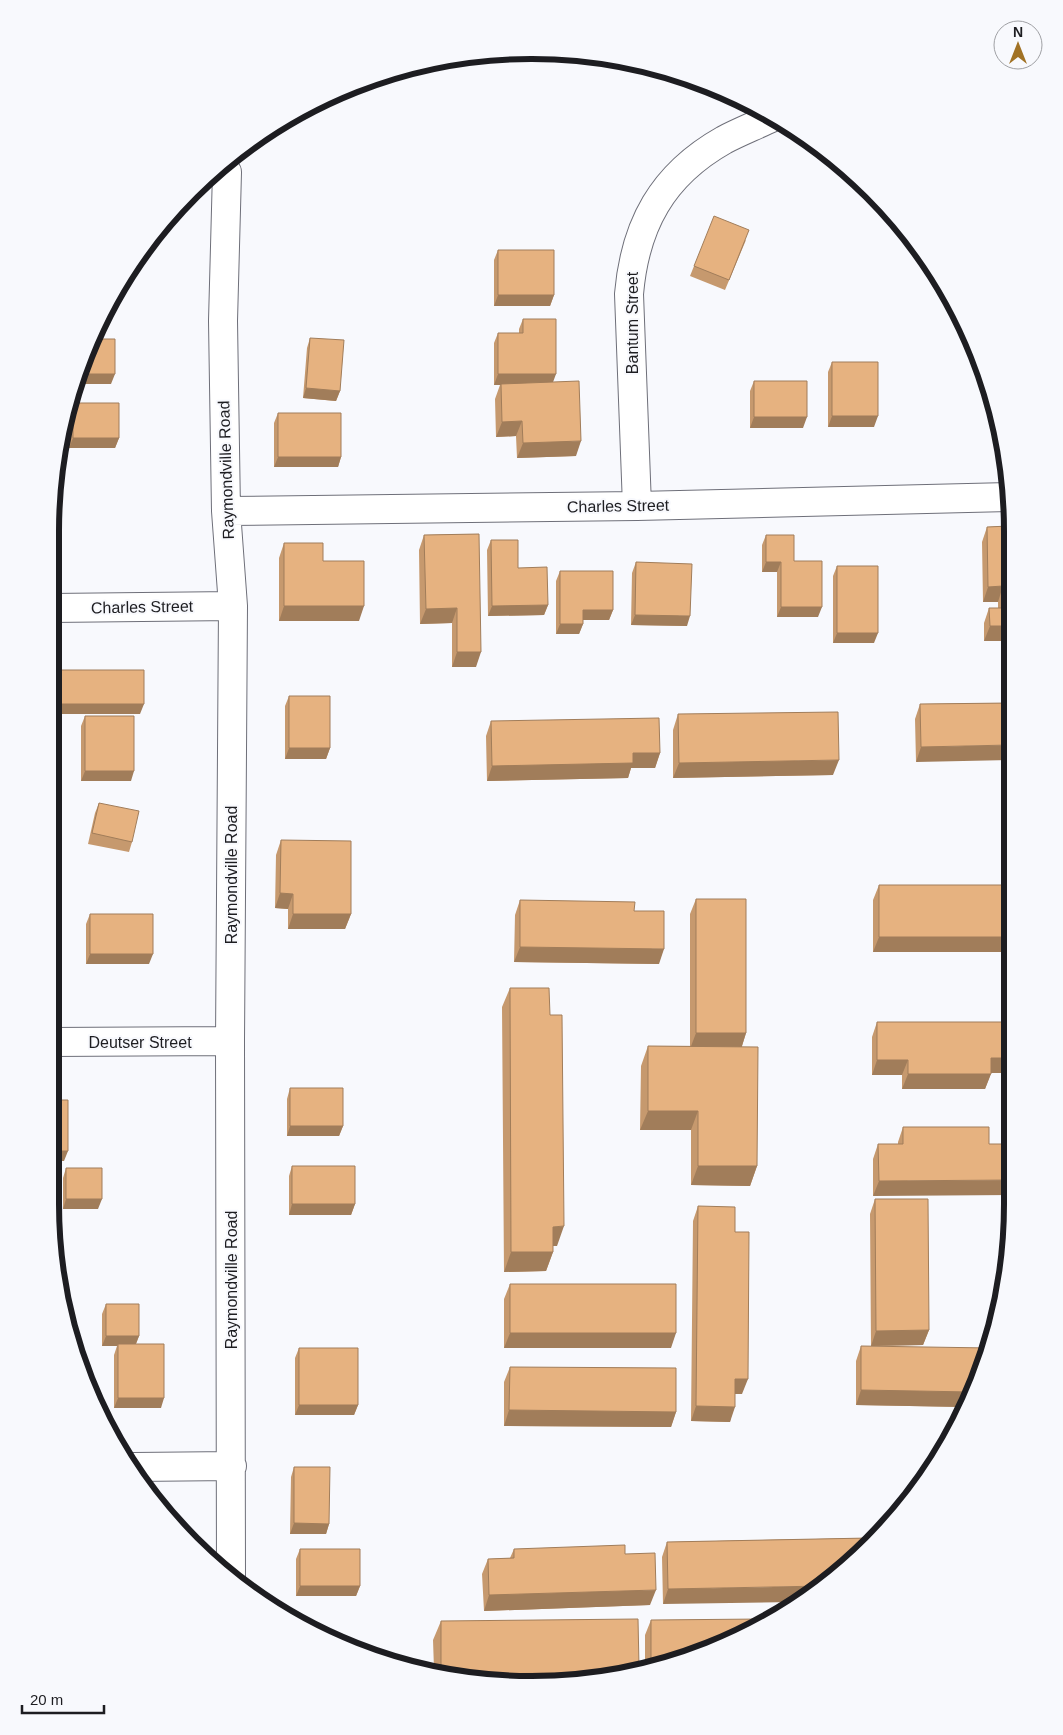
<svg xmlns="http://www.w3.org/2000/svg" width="1063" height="1735" font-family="Helvetica,sans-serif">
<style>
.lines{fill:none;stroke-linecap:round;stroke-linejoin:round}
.minor-casing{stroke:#6e6f79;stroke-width:30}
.minor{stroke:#fff;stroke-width:28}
.wall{fill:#c6996e}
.shaded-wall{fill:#a17d5a}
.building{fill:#e6b280;stroke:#a17d5a}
.labels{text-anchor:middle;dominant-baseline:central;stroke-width:4;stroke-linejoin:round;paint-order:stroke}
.street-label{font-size:16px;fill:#1d1d21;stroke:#f8f9fd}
.rim{fill:none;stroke:#1d1d21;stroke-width:6}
</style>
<rect width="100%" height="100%" fill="#f8f9fd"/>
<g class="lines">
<defs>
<path id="minor" d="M227,172l-4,149 3,190 7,95 -3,435 1,537
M637,506l-8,-212c6,-69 33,-119 95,-154 15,-8 33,-15 49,-23
M226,511l411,-5 372,-9
M51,608l182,-2
M50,1042l180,-1
M134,1467l98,-1"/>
</defs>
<!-- minor casing -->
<use href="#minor" class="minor-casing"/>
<!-- minor -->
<use href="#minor" class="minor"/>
</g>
<!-- wall -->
<path class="wall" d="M746,240l-21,50 -35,-14 4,-10z
M498,250l56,45 -4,11h-56v-46z
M523,319l30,63 23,74 -59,2 -1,-22 -20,1 -1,-38 5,-14h-6v-42l4,-10h21v-4z
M310,338l30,53 -4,10 -33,-3 4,-50z
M832,362l42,65h-46v-55z
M754,381l49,47h-53v-37z
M73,403l46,35 -4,10h-46v-34z
M278,413l63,44 -3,10h-64v-44z
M1009,526l1,115h-26v-18l5,-15h9v-6h-15l-1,-60 5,-15z
M479,534l-3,133h-24v-44l-32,1 -1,-74 5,-15z
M766,535l52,82h-41v-45h-15v-27z
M491,540l27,28 30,37 -4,10 -56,1 -1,-66z
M284,543l39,18 36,60h-80v-63z
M636,562l51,64 -56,-1 1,-52z
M837,566l37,77h-41v-67z
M560,571l53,39 -4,10h-26v4l-4,10h-23v-53z
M60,670l80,44h-84v-34z
M289,696l41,52 -4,11h-41v-53z
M1010,703l-94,59 -1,-43 5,-15z
M678,714l155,61 -160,3v-48z
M85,716l46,65h-50v-55z
M491,721l169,32 -5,15h-24l-3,10 -141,3 -1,-45z
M99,803l33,39 -3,10 -41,-8 7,-31z
M281,840l70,74 -6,15h-57v-20l-13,-1 1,-53z
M879,885l129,67h-135v-52z
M696,899l50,134 -4,13 15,120 -7,20 -59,-1v-55h-51l1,-64 7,-20h42v-132z
M520,900l114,11 25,53 -145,-2 1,-47z
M90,914l59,50h-63v-40z
M510,988l40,27 7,231h-4v6l-7,19 -42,1 -2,-265z
M877,1022h134v47l-1,4h-19l-6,16h-83v-14h-30v-38z
M290,1088l53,38 -4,10h-52v-37z
M903,1127l86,17 -116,52v-37l5,-15h20v-2z
M292,1166l63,38 -4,11h-62v-39z
M66,1168l32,41h-35v-31z
M875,1199l54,131 -6,15 -52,1 -1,-132z
M698,1206l37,26 7,162h-7l-5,28 -39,-1 2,-200z
M510,1284l161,64h-167v-49z
M106,1304l33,32 -3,8 25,64h-47v-53l3,-9h-15v-32z
M861,1346l126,13 -24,48 -107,-2v-44z
M299,1348l59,57 -4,10h-59v-57z
M510,1367l166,45 -5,15 -167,-1v-44z
M294,1467l35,57 -3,10h-36l1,-57z
M869,1538l-206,66 -1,-47 5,-15z
M300,1549l60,37 -4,10h-60v-37z
M514,1549l111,5 25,51 -166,6 -2,-37 6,-15 22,-1z
M651,1620l35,40 -41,6v-31z
M441,1621l198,46 -108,18 -97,-16 -1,-29z"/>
<!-- shaded-wall -->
<path class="shaded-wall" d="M498,295h56l-4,11h-56z
M77,374h38l-4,10h-37z
M498,374h58l-4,11h-58z
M306,388l34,3 -4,10 -33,-3z
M832,416h46l-4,11h-46z
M754,417h53l-4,11h-53z
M522,421l-6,15 -20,1 6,-15z
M73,438h46l-4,10h-46z
M581,441l-5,15 -59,2 6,-15z
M278,457h63l-3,10h-64z
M766,562h15l-4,10h-15z
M1003,586l-5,16h-15l5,-15z
M548,605l-4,10 -56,1 4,-10z
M284,606h80l-5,15h-80z
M781,607h41l-4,10h-41z
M457,608l-5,15 -32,1 6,-15z
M583,610h30l-4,10h-30z
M635,615l55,1 -3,10 -56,-1z
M560,624h23l-4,10h-23z
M990,626h20v15h-26z
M837,633h41l-4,10h-41z
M457,652h24l-5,15h-24z
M60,704h84l-4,10h-84z
M1010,745v15l-94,2 5,-15z
M289,748h41l-4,11h-41z
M633,753h27l-5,15h-24l-3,10 -141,3 5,-15z
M839,760l-6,15 -160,3 6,-15z
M85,771h49l-3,10h-50z
M280,893l13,1 -5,15 -13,-1z
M293,914h58l-6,15h-57z
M879,937h132v6l-3,9h-135z
M520,947l144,2 -5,15 -145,-2z
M90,954h63l-4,10h-63z
M696,1033h50l-5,16h-51z
M991,1058h20v11l-1,4h-25z
M877,1060h31l-6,15h-30z
M908,1074h83l-6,15h-83z
M648,1111h50l-7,19h-51z
M290,1126h53l-4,10h-52z
M50,1151h18l-4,10h-14z
M698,1166h59l-7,20 -59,-1z
M1012,1180v15l-139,1 6,-15z
M66,1199h36l-4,10h-35z
M292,1204h63l-4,11h-62z
M564,1226l-7,20h-11l7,-19z
M511,1252h42l-7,19 -42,1z
M929,1330l-6,15 -52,1 5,-15z
M510,1333h166l-5,15h-167z
M106,1336h33l-4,10 -17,-2 -1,2h-15z
M735,1379h13l-6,15h-12z
M861,1390l110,2 -8,15 -107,-2z
M118,1398h46l-3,10h-47z
M299,1405h59l-4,10h-59z
M696,1406l39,1 -5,15 -39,-1z
M509,1410l167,2 -5,15 -167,-1z
M294,1523l35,1 -3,10h-36z
M300,1586h60l-4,10h-60z
M823,1586l-29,16 -131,2 5,-15z
M656,1590l-6,15 -166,6 5,-16z
M569,1673l-2,6 -36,6 -68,-11z"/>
<!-- building -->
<path class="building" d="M714,216l35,14 -20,50 -35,-14z
M498,250h56v45h-56z
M523,319h33v55h-58v-41h25z
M310,338l34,2 -4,51 -34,-3z
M94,339h21v35h-38z
M832,362h46v54h-46z
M579,381l2,60 -58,2 -1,-22 -20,1 -1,-38z
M754,381h53v36h-53z
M73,403h46v35h-46z
M278,413h63v44h-63z
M1009,526l1,100h-20l-1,-18h14v-22l-15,1 -1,-60z
M479,534l2,118h-24v-44l-31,1 -2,-74z
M766,535h28v26h28v46h-41v-45h-15z
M491,540h27v28l29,-1 1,38 -56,1z
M284,543h39v18h41v45h-80z
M636,562l56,2 -2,52 -55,-1z
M837,566h41v67h-41z
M560,571h53v39h-30v14h-23z
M60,670h84v34h-84z
M289,696h41v52h-41z
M1010,703v42l-89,2 -1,-43z
M838,712l1,48 -160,3 -1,-49z
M85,716h49v55h-49z
M659,718l1,35h-27v10l-141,3 -1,-45z
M99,803l40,8 -7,31 -40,-9z
M281,840l70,1v73h-58v-20l-13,-1z
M879,885h132v52h-132z
M696,899h50v134h-50z
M520,900l115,2 -1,9h30v38l-144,-2z
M50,913h1v31h-1z
M90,914h63v40h-63z
M510,988h39l1,27h12l2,211 -11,1v25h-42z
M877,1022h134v36h-20v16h-83v-14h-31z
M648,1046l110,1 -1,119h-59v-55h-50z
M290,1088h53v38h-53z
M50,1100h18v51h-18z
M903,1127h86v17h23v36l-133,1 -1,-37h25z
M292,1166h63v38h-63z
M66,1168h36v31h-36z
M875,1199h53l1,131 -53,1z
M698,1206l37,1v25h14l-1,147h-13v28l-39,-1z
M510,1284h166v49h-166z
M66,1302h4v21z
M106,1304h33v32h-33z
M118,1344h46v54h-46z
M861,1346l129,2 -3,11 -16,33 -110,-2z
M299,1348h59v57h-59z
M510,1367l166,1v44l-167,-2z
M294,1467h36l-1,57 -35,-1z
M869,1538l-46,48 -155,3 -1,-47z
M625,1545v9l30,-1 1,37 -167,5 -1,-36 26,-1v-9z
M300,1549h60v37h-60z
M638,1619l1,48 -70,12v-6l-106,1 -22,-4v-49z
M761,1619l-75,41 -35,5v-45z"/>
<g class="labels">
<!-- street labels -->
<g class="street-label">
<text transform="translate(632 323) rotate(-90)">Bantum Street</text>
<text transform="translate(226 470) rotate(-92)">Raymondville Road</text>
<text transform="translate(618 506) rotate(-1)">Charles Street</text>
<text transform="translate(142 607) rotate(-1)">Charles Street</text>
<text transform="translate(231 875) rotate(-90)">Raymondville Road</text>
<text x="140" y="1042">Deutser Street</text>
<text transform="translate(231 1280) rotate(-90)">Raymondville Road</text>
</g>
</g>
<!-- crop -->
<path d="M0 0H1063V1735H0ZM531 59H532A472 472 0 0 1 1004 531V1204A472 472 0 0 1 532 1676H531A472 472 0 0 1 59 1204V531A472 472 0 0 1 531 59Z" fill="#f8f9fd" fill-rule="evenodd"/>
<path class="rim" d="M531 59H532A472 472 0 0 1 1004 531V1204A472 472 0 0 1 532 1676H531A472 472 0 0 1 59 1204V531A472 472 0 0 1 531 59Z"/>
<!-- north arrow -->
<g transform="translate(1018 45)"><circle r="24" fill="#f8f9fd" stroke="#a0a1a5"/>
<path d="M0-4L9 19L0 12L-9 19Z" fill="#a17225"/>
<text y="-8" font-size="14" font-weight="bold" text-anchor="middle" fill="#1d1d21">N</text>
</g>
<!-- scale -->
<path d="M22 1705v8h82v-8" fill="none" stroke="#1d1d21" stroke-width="2.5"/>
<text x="30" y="1705" font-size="15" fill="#1d1d21" stroke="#f8f9fd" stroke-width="4" paint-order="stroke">20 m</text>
</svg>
